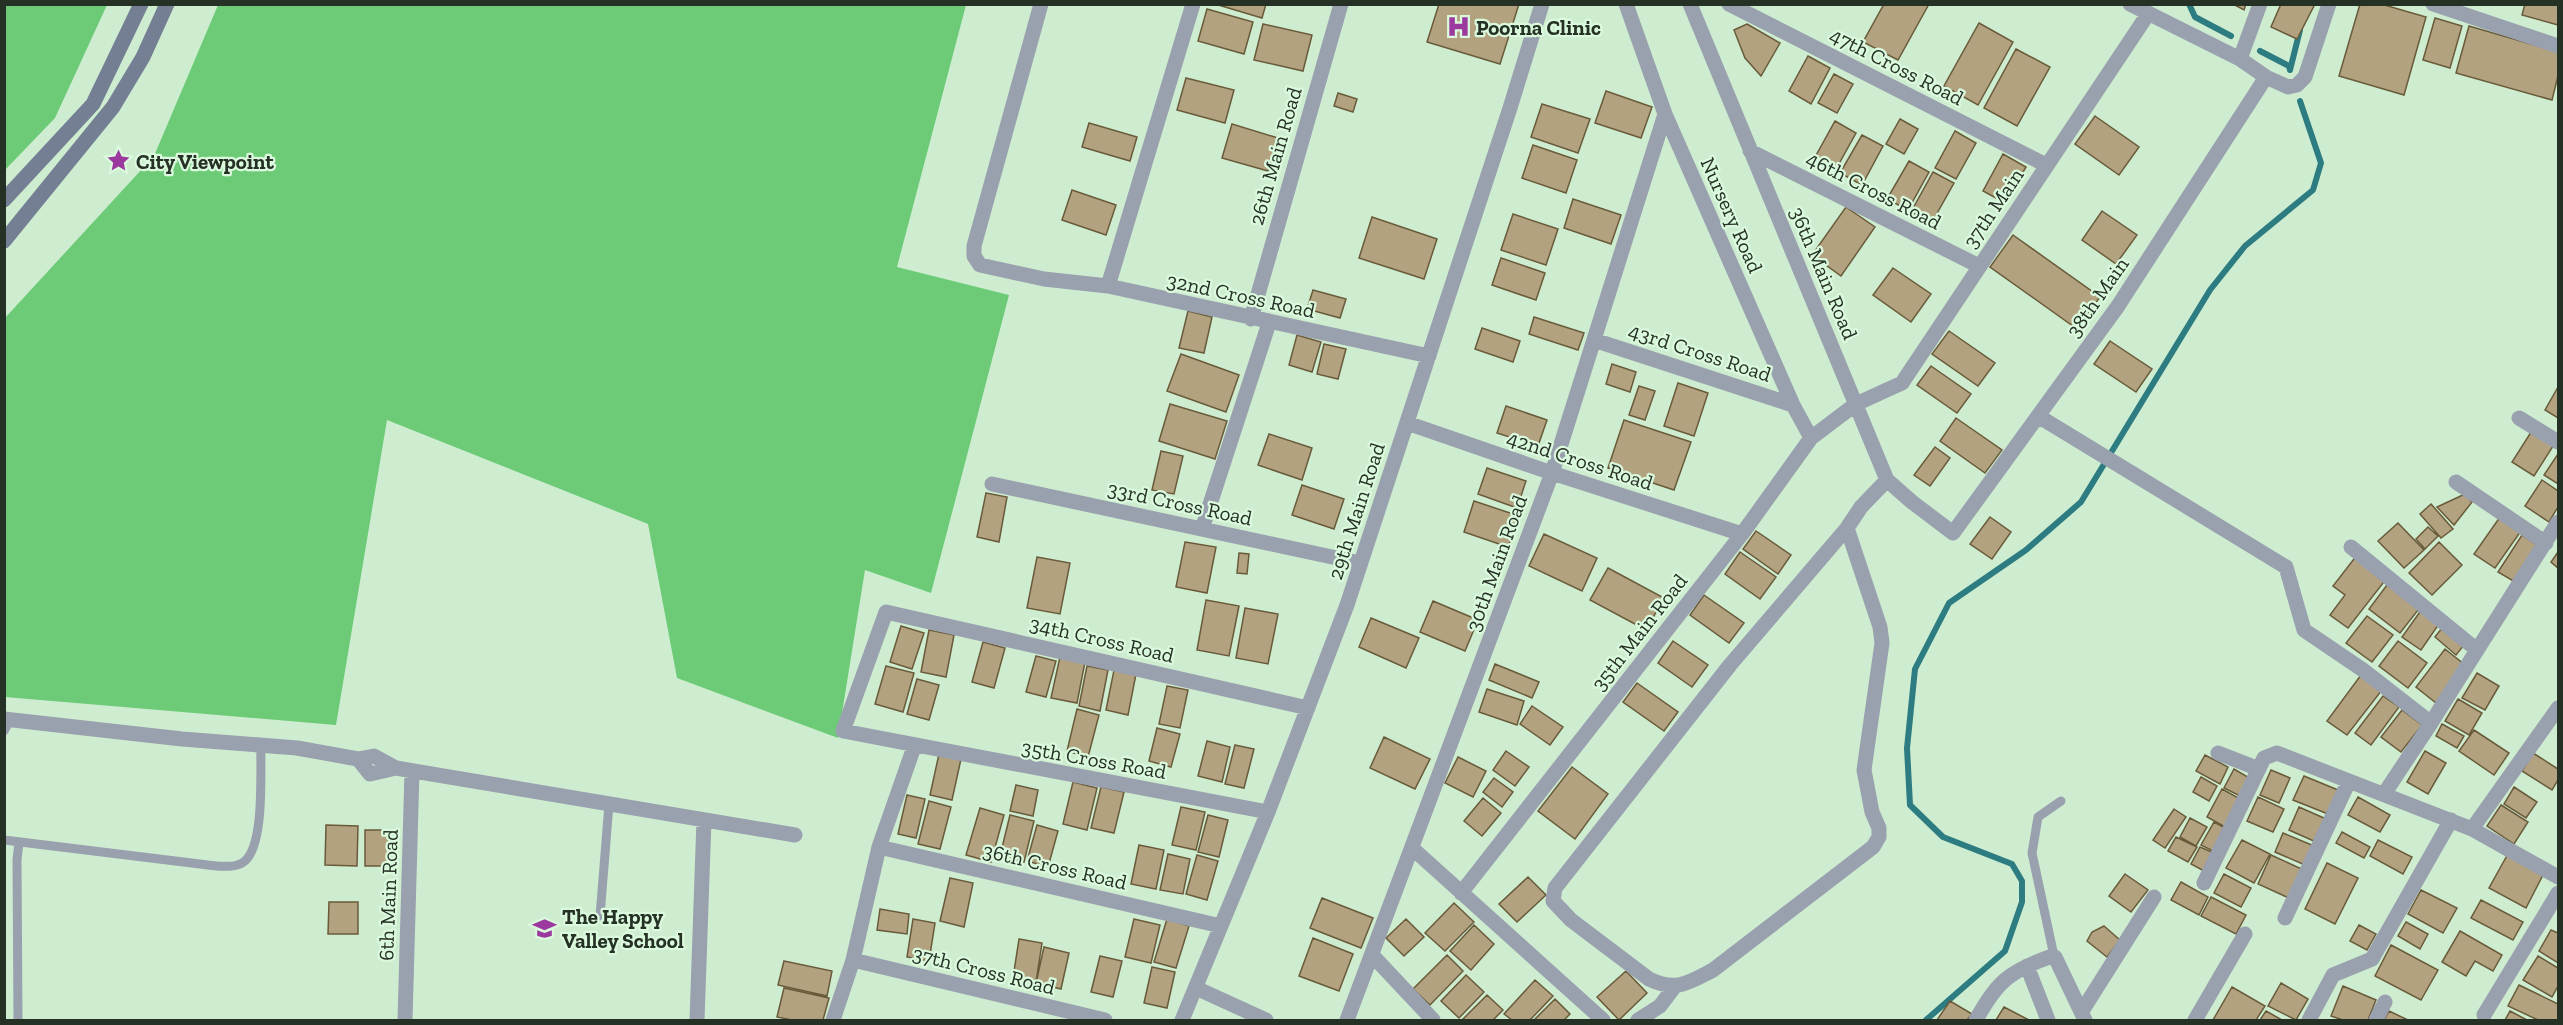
<svg xmlns="http://www.w3.org/2000/svg" width="2563" height="1025" font-family="'Zilla Slab',serif">
<style>
.green{fill:#6dcb78}
.lines{fill:none;stroke-linecap:round;stroke-linejoin:round}
.stream{stroke:#2d7c81;stroke-width:6}
.building{fill:#b2a280;stroke:#695b3a;stroke-width:1.5}
.lane{stroke:#99a0ae;stroke-width:9}
.street{stroke:#99a0ae;stroke-width:15}
.secondary{stroke:#757f94;stroke-width:15}
.labels{text-anchor:middle;dominant-baseline:central;stroke-width:4.5;stroke-linejoin:round;paint-order:stroke}
.poi-label{font-size:21px;font-weight:bold;fill:#263126;stroke:#dbfadd;text-anchor:start}
.street-label{font-size:21px;fill:#263126;stroke:#dbfadd}
</style>
<rect width="100%" height="100%" fill="#ceedd0"/>
<!-- green -->
<path class="green" d="M5,4l102,1 -52,113 -50,52z
M218,5h748l-69,262 112,28 -78,298 -66,-23 -27,168 -161,-60 -29,-154 -261,-104 -51,305 -331,-28 -1,-378 150,-163z"/>
<g class="lines">
<!-- stream -->
<path class="stream" d="M2189,4l6,13 36,19
M2260,51l29,15 1,4
M2290,70l10,-40
M1926,1020l79,-69 17,-49v-21l-10,-17 -69,-27 -33,-32 -3,-57 8,-79 34,-66 77,-53 55,-48 129,-212 35,-44 68,-56 8,-27 -21,-62"/>
</g>
<!-- building -->
<path class="building" d="M1215,4h51l-4,14z
M1439,4h80l-19,60 -73,-22z
M1884,4h45l-31,56 -35,-18z
M2233,4h13l-2,6z
M2281,4h34l-18,35 -26,-12z
M2360,4h21l45,13 -22,78 -65,-19z
M2525,4h33v21l-36,-10z
M1207,9l46,13 -9,32 -46,-13z
M2435,18l27,8 -12,42 -27,-8z
M1979,23l34,19 -35,63 -34,-19z
M1263,24l49,11 -9,36 -49,-11z
M1747,24l33,19 -19,33 -16,-18 -11,-28z
M2469,26l89,26v24l-6,24 -96,-27z
M2016,49l34,18 -33,59 -33,-18z
M1808,56l22,12 -19,36 -22,-13z
M1834,74l19,10 -16,29 -19,-10z
M1186,78l48,12 -9,33 -48,-13z
M1606,91l46,16 -11,31 -46,-15z
M1338,93l19,6 -4,13 -19,-6z
M1542,104l48,15 -12,34 -47,-16z
M2095,116l44,31 -20,28 -44,-31z
M1900,119l18,10 -14,25 -18,-10z
M1835,121l21,12 -21,38 -21,-12z
M1089,123l48,14 -7,24 -48,-14z
M1232,124l46,14 -10,33 -46,-13z
M1955,131l21,12 -20,36 -21,-11z
M1862,135l21,11 -21,39 -22,-12z
M1533,145l44,15 -11,33 -44,-15z
M2003,154l23,13 -21,36 -22,-12z
M1909,161l20,11 -21,38 -21,-11z
M1933,172l21,11 -23,41 -20,-12z
M1072,190l44,15 -10,30 -44,-15z
M1573,199l48,16 -10,29 -47,-16z
M1846,207l29,20 -34,49 -29,-21z
M2102,211l35,24 -21,29 -34,-24z
M1513,214l45,15 -12,36 -45,-15z
M1372,217l65,22 -13,40 -65,-21z
M2013,235l87,62 -23,32 -87,-62z
M1501,258l44,15 -9,27 -44,-15z
M1893,268l38,26 -20,28 -38,-27z
M1313,290l33,9 -6,19 -33,-9z
M1188,311l24,6 -8,36 -25,-5z
M1534,317l50,16 -6,17 -49,-16z
M1482,328l38,13 -7,21 -38,-13z
M1949,331l46,32 -17,23 -46,-32z
M1297,335l24,7 -9,30 -23,-7z
M2110,341l42,28 -16,23 -42,-28z
M1324,344l22,5 -8,30 -21,-5z
M1181,354l58,21 -13,37 -59,-21z
M1612,364l24,8 -6,20 -24,-8z
M1931,366l40,28 -14,19 -40,-28z
M1678,383l30,10 -14,43 -30,-10z
M1639,386l16,5 -10,29 -16,-5z
M2558,387v31l-13,-8z
M1170,404l57,17 -12,38 -56,-18z
M1506,406l41,14 -9,26 -41,-13z
M1956,418l46,32 -17,23 -45,-32z
M1624,420l67,22 -17,48 -66,-22z
M2533,429l22,14 -21,33 -22,-14z
M1269,434l43,14 -10,32 -44,-15z
M1935,447l15,11 -20,28 -16,-11z
M1161,451l22,5 -9,38 -22,-4z
M2558,454v30l-14,-9z
M1487,468l39,13 -9,27 -39,-14z
M2542,480l16,11v16l-9,15 -24,-16z
M1302,485l42,14 -10,30 -42,-14z
M986,493l21,4 -8,45 -22,-5z
M2465,494l7,8 -18,23 -17,-18z
M1474,501l45,15 -11,31 -44,-15z
M2431,504l22,25 -12,9 -21,-24z
M1990,517l21,15 -19,27 -22,-15z
M2500,517l21,14 -26,37 -21,-14z
M2398,523l26,27 -20,18 -26,-27z
M2428,527l10,9 -13,13 -9,-10z
M1756,531l35,24 -13,19 -35,-25z
M1544,534l53,24 -15,33 -53,-25z
M2522,535l17,11 -24,36 -17,-10z
M1185,542l31,5 -9,46 -31,-6z
M2439,542l23,23 -30,30 -23,-22z
M1740,552l36,25 -16,22 -35,-25z
M2558,552v16l-7,-6z
M1239,553l10,1 -2,20 -10,-1z
M2357,555l30,23 -39,50 -18,-13 15,-20 -12,-9z
M1037,557l33,6 -10,51 -33,-6z
M1608,568l56,30 -18,32 -56,-30z
M2390,581l32,24 -22,28 -31,-24z
M1704,595l40,28 -15,20 -39,-28z
M1206,600l33,6 -10,50 -32,-6z
M1433,601l45,19 -13,31 -45,-19z
M1245,608l33,6 -10,50 -32,-6z
M2422,609l19,12 -20,29 -19,-13z
M2367,616l26,19 -21,27 -26,-19z
M1371,618l48,20 -13,30 -47,-21z
M901,626l23,7 -12,36 -22,-7z
M2442,628l22,17 -8,10 -21,-18z
M929,630l25,5 -8,42 -25,-5z
M1673,641l35,24 -16,22 -34,-24z
M2398,641l29,22 -19,25 -29,-22z
M983,642l22,6 -11,40 -22,-6z
M2445,649l20,16 -29,38 -20,-16z
M1036,656l20,5 -10,36 -20,-5z
M1060,657l25,5 -8,41 -26,-5z
M1495,664l44,18 -7,16 -43,-18z
M886,666l28,7 -11,39 -28,-8z
M1087,666l21,4 -8,41 -21,-5z
M1114,670l22,4 -8,41 -22,-5z
M2477,673l22,13 -14,24 -23,-12z
M2361,675l21,15 -35,45 -20,-14z
M917,679l22,6 -10,35 -22,-6z
M1637,683l41,29 -14,19 -41,-29z
M1167,686l21,4 -8,38 -21,-4z
M1487,689l37,12 -7,24 -38,-13z
M2383,696l16,11 -28,38 -16,-12z
M2458,699l24,14 -13,22 -24,-14z
M1532,706l31,21 -13,18 -30,-21z
M1077,709l22,6 -11,42 -21,-6z
M2402,710l20,15 -21,27 -20,-15z
M2442,724l22,12 -7,12 -21,-12z
M1157,728l23,6 -9,33 -22,-6z
M2474,730l35,23 -15,22 -35,-24z
M1384,737l46,22 -15,30 -45,-21z
M1207,741l23,6 -8,35 -24,-6z
M1235,745l19,4 -10,39 -19,-4z
M1506,751l23,16 -14,19 -22,-16z
M2425,751l21,12 -18,31 -21,-12z
M2533,753l25,16v11l-6,10 -30,-19z
M939,754l22,5 -9,41 -22,-5z
M2205,755l23,12 -8,17 -24,-13z
M1458,757l28,14 -13,26 -28,-14z
M1572,767l36,27 -33,45 -37,-28z
M2234,769l17,10 -9,18 -18,-9z
M2271,770l19,8 -11,25 -19,-8z
M2304,776l34,14 -10,24 -35,-14z
M2201,777l16,9 -8,15 -16,-9z
M1494,778l19,14 -11,15 -19,-15z
M1073,782l24,6 -10,42 -24,-6z
M1016,785l22,5 -5,26 -23,-5z
M1101,787l23,5 -10,41 -23,-5z
M2514,787l23,15 -11,16 -22,-14z
M2222,789l20,11 -15,28 -20,-11z
M907,795l18,4 -9,39 -18,-4z
M2258,797l26,12 -11,23 -26,-11z
M2358,797l32,18 -10,17 -32,-17z
M1483,798l18,15 -19,23 -18,-15z
M929,801l22,6 -11,42 -22,-5z
M2501,805l27,17 -14,22 -27,-18z
M1181,807l24,5 -9,38 -24,-5z
M2299,807l27,12 -10,23 -27,-12z
M980,808l24,7 -13,47 -25,-7z
M2174,809l12,8 -21,31 -12,-8z
M1010,815l24,6 -10,41 -24,-6z
M1208,815l20,5 -9,37 -21,-5z
M2190,818l17,9 -11,19 -16,-9z
M2214,822l13,7 -12,23 -14,-7z
M326,825l32,1 -1,40 -32,-1z
M1037,825l21,6 -10,36 -21,-6z
M365,830h25v36h-25z
M2342,832l28,15 -6,11 -28,-15z
M2283,833l31,13 -9,19 -30,-13z
M2176,837l21,10 -9,15 -20,-11z
M2242,840l28,14 -16,29 -28,-15z
M2378,840l34,17 -9,17 -33,-18z
M1139,845l25,5 -8,39 -25,-5z
M2200,847l14,6 -10,18 -13,-7z
M2509,852l36,19 -19,37 -37,-20z
M1168,854l22,5 -7,35 -23,-4z
M1197,855l21,6 -11,39 -21,-6z
M2271,855l33,15 -13,29 -33,-15z
M2327,863l31,15 -23,46 -30,-15z
M2125,874l23,16 -17,22 -22,-16z
M2224,874l27,14 -10,19 -27,-14z
M1528,877l18,18 -29,27 -18,-18z
M950,878l23,5 -9,44 -24,-6z
M2181,882l27,15 -9,18 -28,-15z
M2421,890l36,18 -14,25 -35,-19z
M2211,897l35,18 -10,19 -35,-18z
M1322,898l51,20 -12,30 -51,-20z
M2481,900l42,22 -10,18 -42,-22z
M329,902h29v32h-30z
M1454,903l20,19 -29,29 -20,-18z
M880,909l29,5 -2,20 -30,-4z
M913,919l22,4 -6,38 -22,-4z
M1134,919l26,6 -9,38 -26,-6z
M1167,919l22,7 -13,42 -22,-6z
M1406,919l18,18 -20,19 -18,-18z
M2406,922l22,12 -8,15 -22,-13z
M1474,925l20,19 -23,26 -21,-19z
M2359,925l17,9 -9,16 -17,-9z
M2104,926l16,14 -13,17 -20,-16 5,-9z
M2551,930l7,3v30l-19,-12z
M2460,931l42,24 -9,16 -18,-10 -9,15 -24,-14z
M1313,938l40,16 -14,37 -40,-15z
M1019,939l23,4 -6,39 -23,-4z
M2391,945l47,25 -17,30 -46,-24z
M1044,947l25,6 -8,36 -25,-6z
M1447,955l16,16 -33,34 -17,-16z
M1100,956l22,5 -9,36 -22,-5z
M2538,956l20,12v18l-6,11 -29,-17z
M784,961l48,10 -5,25 -49,-11z
M1152,967l23,5 -8,36 -23,-5z
M1626,971l21,22 -28,27 -22,-23z
M1466,975l18,17 -25,26 -18,-17z
M1535,980l18,16 -23,24h-18l-8,-6z
M2281,983l27,16 -12,21 -28,-14z
M2519,985l39,19v16h-20l-30,-14z
M2343,986l33,14 -8,20h-25l-12,-4z
M2232,987l33,19 -9,14h-43z
M784,988l45,10 -6,22h-31l-15,-3z
M1487,995l16,15 -10,10h-31z
M1555,999l15,15 -6,6h-30z
M1950,1001l22,13 -5,6h-30z
M2004,1007l23,12 -1,1h-30z
M2266,1011l16,9h-22z
M2389,1011l19,9h-24z
M2510,1011l17,9h-22z"/>
<g class="lines">
<!-- lane -->
<path class="lane" d="M4,731l6,-11
M4,840l204,25c11,1 28,4 37,-4 20,-18 15,-89 16,-116
M600,916l9,-112
M2054,956l-22,-103 6,-36 23,-16
M18,1020l-1,-160 2,-18"/>
<!-- street -->
<path class="street" d="M1041,4l-67,242v10l6,9 64,14 64,7 321,70
M1626,4l39,110 128,291 18,33
M1690,4l197,476 25,22 41,31 165,-227 148,-229
M1729,4l317,161
M2130,4l110,55 26,18 22,10 9,-2 8,-8 24,-73
M2433,4l125,42
M2240,59l20,-55
M1750,151l229,115
M1108,286l85,-282
M1251,319l90,-315
M1594,340l199,65
M2038,416l248,151 18,63 59,40 68,53 -47,71
M2519,418l39,24
M1407,423l145,50 190,61
M2456,482l90,61
M992,484l368,79
M1847,528l-117,137 -175,223 -2,13 18,19 78,59c27,13 39,4 64,-9l160,-123 6,-10v-9l-7,-16 -8,-42 18,-127 -2,-16 -33,-99 14,-21 26,-27
M1202,529l67,-206
M2351,547l126,103
M4,719l178,20 115,9 61,11 16,-3 22,12 399,67
M2431,723l127,-201
M2218,753l41,16
M358,759l12,15 26,-6
M1268,812l-425,-81 43,-119 422,96
M2472,829l86,-121
M879,847l342,79
M1412,848l191,172
M2204,883l60,-125 13,-5 195,76 86,48
M1461,893l281,-359 69,-96 45,-34 46,-21 246,-369
M2285,918l64,-137
M1373,956l60,64
M853,960l252,60
M2027,966l21,54
M1196,988l70,32
M2082,1011l72,-114
M2484,1015l74,-122
M405,1020l7,-249
M697,1020l7,-200
M833,1020l20,-60 26,-113 35,-100
M1182,1020l86,-208 79,-207 163,-497 32,-104
M1347,1020l205,-547 113,-359
M1638,1020l22,-14 15,-20
M1976,1020c21,-39 34,-49 76,-64l3,1 30,63
M2195,1020l50,-86
M2309,1020l24,-45 39,-16 79,-139
M2376,1020l9,-18"/>
<!-- secondary -->
<path class="secondary" d="M4,200l89,-96 48,-100
M4,241l109,-134 30,-50 24,-53"/>
</g>
<!-- icons -->
<defs>
<symbol id="hospital-bare" viewBox="-9 -9 18 18"><path d="M-5-5h3v3.5h4V-5h3V5h-3V1.5h-4V5h-3Z" fill="#9c399f" stroke="#dbfadd" stroke-width="2.5" paint-order="stroke"/></symbol>
<symbol id="sight-bare" viewBox="-9 -9 18 18"><path d="M0-6L1.8-2.2L6-1.7L2.9 1.2L3.7 5.4L0 3.3L-3.7 5.4L-2.9 1.2L-6-1.7L-1.8-2.2Z" fill="#9c399f" stroke="#dbfadd" stroke-width="2.5" paint-order="stroke"/></symbol>
<symbol id="school-bare" viewBox="-9 -9 18 18"><path d="M0-5L7-2L0 1L-7-2ZM-4 1L0 2.5L4 1V4Q0 6-4 4Z" fill="#9c399f" stroke="#dbfadd" stroke-width="2.5" paint-order="stroke"/></symbol>
</defs>
<g fill-rule="evenodd">
<use href="#hospital-bare" x="1442" y="10" width="33" height="33"/>
<use href="#sight-bare" x="102" y="144" width="33" height="33"/>
<use href="#school-bare" x="528" y="912" width="33" height="33"/>
</g>
<g class="labels">
<!-- poi labels -->
<g class="poi-label">
<text x="1476" y="27">Poorna Clinic</text>
<text x="136" y="161">City Viewpoint</text>
<text x="562" y="916">The Happy<tspan x="562" dy="24">Valley School</tspan></text>
</g>
<!-- street labels -->
<g class="street-label">
<text transform="translate(1897 66) rotate(27)">47th Cross Road</text>
<text transform="translate(1275 156) rotate(-74)">26th Main Road</text>
<text transform="translate(1874 190) rotate(27)">46th Cross Road</text>
<text transform="translate(1993 208) rotate(-56)">37th Main</text>
<text transform="translate(1732 215) rotate(66)">Nursery Road</text>
<text transform="translate(1824 273) rotate(67)">36th Main Road</text>
<text transform="translate(1241 295) rotate(12)">32nd Cross Road</text>
<text transform="translate(2097 297) rotate(-55)">38th Main</text>
<text transform="translate(1700 352) rotate(18)">43rd Cross Road</text>
<text transform="translate(1580 460) rotate(18)">42nd Cross Road</text>
<text transform="translate(1180 503) rotate(12)">33rd Cross Road</text>
<text transform="translate(1356 511) rotate(-72)">29th Main Road</text>
<text transform="translate(1496 563) rotate(-70)">30th Main Road</text>
<text transform="translate(1639 632) rotate(-52)">35th Main Road</text>
<text transform="translate(1102 639) rotate(13)">34th Cross Road</text>
<text transform="translate(1094 759) rotate(10)">35th Cross Road</text>
<text transform="translate(1055 866) rotate(13)">36th Cross Road</text>
<text transform="translate(388 895) rotate(-88)">6th Main Road</text>
<text transform="translate(984 970) rotate(14)">37th Cross Road</text>
</g>
</g>
<!-- border -->
<rect width="2563" height="1025" fill="none" stroke="#263126" stroke-width="12"/>
</svg>
